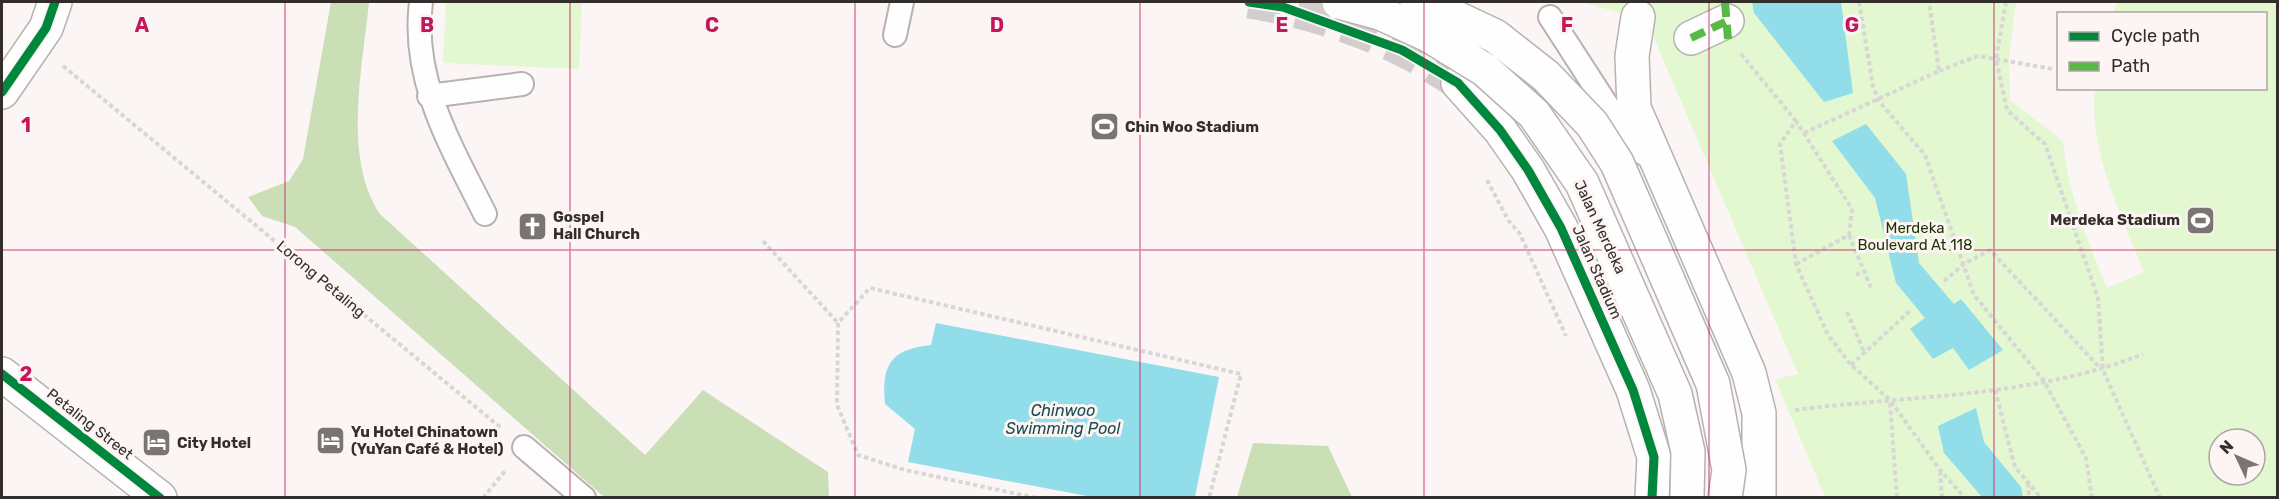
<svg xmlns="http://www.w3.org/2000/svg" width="2279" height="499" font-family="Rubik,sans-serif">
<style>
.green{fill:#e3f7d0;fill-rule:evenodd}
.forest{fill:#cbdfb7}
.water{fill:#91deea}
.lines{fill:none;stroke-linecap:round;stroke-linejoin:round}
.minor-tunnel{stroke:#d3cecd;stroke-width:33;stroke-dasharray:33 16;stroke-linecap:butt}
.service-casing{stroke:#b7b2b0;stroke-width:26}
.pedestrian-casing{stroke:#b7b2b0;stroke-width:36}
.minor-casing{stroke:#b7b2b0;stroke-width:36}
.tertiary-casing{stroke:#b7b2b0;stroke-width:36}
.path{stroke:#d9d7d6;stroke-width:4;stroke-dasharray:4.5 3;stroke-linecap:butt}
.service{stroke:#fefefe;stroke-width:22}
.pedestrian{stroke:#fefefe;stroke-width:33}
.minor{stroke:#fefefe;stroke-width:33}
.tertiary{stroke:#fefefe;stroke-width:33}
.minor-bridge-casing{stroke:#b7b2b0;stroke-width:36;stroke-linecap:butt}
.minor-bridge{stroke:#fefefe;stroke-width:33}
.quiet{stroke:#58b947;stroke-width:8;stroke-dasharray:15 8;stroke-linecap:butt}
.cycleway-casing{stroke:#fdf5f3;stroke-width:13}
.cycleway{stroke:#00873e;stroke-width:9}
.grid{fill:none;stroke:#c2185b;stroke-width:1.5;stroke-opacity:0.55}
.labels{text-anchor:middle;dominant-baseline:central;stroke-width:6;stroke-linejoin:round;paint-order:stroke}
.poi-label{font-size:15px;font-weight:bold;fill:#342e2b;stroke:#fdf5f3;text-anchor:start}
.street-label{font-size:15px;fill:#342e2b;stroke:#fdf5f3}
.park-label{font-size:15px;fill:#1d3401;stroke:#fdf5f3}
.water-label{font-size:16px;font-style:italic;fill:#194b53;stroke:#fdf5f3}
.grid-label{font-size:20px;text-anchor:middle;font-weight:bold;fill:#c2185b;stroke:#fdf5f3;stroke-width:6;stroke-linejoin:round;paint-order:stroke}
</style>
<rect width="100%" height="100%" fill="#fbf6f5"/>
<!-- green -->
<path class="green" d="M446,2h136l-3,67 -136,-6z
M1581,2h435l-7,55 1,43 53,41c5,53 24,98 44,147l37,-16c-22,-57 -56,-121 -49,-183l171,-1v-74l-154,-1 5,-11h160v495h-452l-50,-118 23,-5 -152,-354zM2219,439h36v36h-36z"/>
<!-- forest -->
<path class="forest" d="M331,2h38c-6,63 -27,156 11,212l265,241 58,-65 125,82 1,25h-225l-309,-270 -33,-11 -14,-19 41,-16 14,-22z
M1253,443l75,3 24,51h-115z"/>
<!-- water -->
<path class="water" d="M1752,2h89l12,91 -29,9 -70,-89z
M1866,124l40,50 13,89 35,41 7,-5 42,51 -34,20 -16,-22 -20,11 -23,-30 15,-11 -29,-35 -21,-85 -43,-57z
M936,323l283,54 -24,120h-103l-184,-35 7,-33 -30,-25c-4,-39 6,-55 46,-59z
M1976,408l8,34 37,45 2,10h-41l-38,-44 -6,-27z"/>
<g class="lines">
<!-- minor-tunnel -->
<path class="minor-tunnel" d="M1249,2c51,8 107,25 153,48 19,9 38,22 56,33"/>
<defs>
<path id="service" d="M421,2c-10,78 30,144 64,212
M1550,17l64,99 30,38
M895,35l7,-33
M429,96l93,-12
M524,447l60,51"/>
<path id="pedestrian" d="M1691,38l36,-17"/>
<path id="minor" d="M1638,17l-6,39 2,52 115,265 10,40v85
M1458,83l42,47 28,40 33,58 72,162 21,67 -2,41"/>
<path id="tertiary" d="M2,92l44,-64 9,-26
M2,374l158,124"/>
</defs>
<!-- service casing -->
<use href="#service" class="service-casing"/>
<!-- pedestrian casing -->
<use href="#pedestrian" class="pedestrian-casing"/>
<!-- minor casing -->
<use href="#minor" class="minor-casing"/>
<!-- tertiary casing -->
<use href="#tertiary" class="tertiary-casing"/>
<!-- path -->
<path class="path" d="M1859,2l14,84 5,14 47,55 49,140 70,86 42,77 6,40
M2006,2l-10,57 11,51 38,34 53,154 5,72 57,128
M1741,54l55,67
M63,66l438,362
M1939,71l39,-15 75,13
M1804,133l135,-62 -10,-69
M1487,180l21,40 12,14 46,102
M1849,235l23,55
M763,241l75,82
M1796,264l53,-29 3,-26 -56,-88 -16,23 16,120 32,71 23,30 39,35 50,70 25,28
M1856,275l7,-4
M1944,281l20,-17 26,-14 112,120
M1847,312l17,40
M1851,365l60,-55
M1995,390l20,77 26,31
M1890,403l7,95
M1795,410c116,-15 238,-12 348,-56
M1940,471l2,27
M2028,483l1,15
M483,498l22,-27
M1036,498l-131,-28 -47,-15 -21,-50 1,-82 32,-35 371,86 -32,124"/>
<!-- service -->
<use href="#service" class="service"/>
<!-- pedestrian -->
<use href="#pedestrian" class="pedestrian"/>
<!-- minor -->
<use href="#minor" class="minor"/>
<!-- tertiary -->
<use href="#tertiary" class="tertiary"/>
<defs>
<path id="minor-bridge" d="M1339,2l41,11 48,22 57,35 49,44 48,69 93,211 13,58 -1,46
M1417,2l12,3 66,31 51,40 46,48 25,39 96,221 16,86 -4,28"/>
</defs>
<!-- minor-bridge casing -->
<use href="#minor-bridge" class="minor-bridge-casing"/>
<!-- minor-bridge -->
<use href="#minor-bridge" class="minor-bridge"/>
<!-- quiet -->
<path class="quiet" d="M1725,2l3,37
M1691,38l36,-17"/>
<defs>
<path id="cycleway" d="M1249,2l34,5 119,43 56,33 42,47 28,40 33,58 72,162 21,67 -2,41
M2,92l44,-64 9,-26
M2,374l158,124"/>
</defs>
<!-- cycleway casing -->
<use href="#cycleway" class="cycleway-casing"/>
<!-- cycleway -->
<use href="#cycleway" class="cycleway"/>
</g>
<!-- grid -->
<path class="grid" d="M285,2v496M570,2v496M855,2v496M1140,2v496M1424,2v496M1709,2v496M1994,2v496M2,250h2276"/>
<!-- icons -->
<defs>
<symbol id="stadium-square" viewBox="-11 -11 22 22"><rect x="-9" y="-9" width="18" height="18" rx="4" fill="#7a7472" stroke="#fdf5f3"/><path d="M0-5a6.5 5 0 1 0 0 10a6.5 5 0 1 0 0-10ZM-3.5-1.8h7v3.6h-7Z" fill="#fff"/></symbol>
<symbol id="church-square" viewBox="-11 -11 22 22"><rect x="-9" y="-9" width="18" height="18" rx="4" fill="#7a7472" stroke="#fdf5f3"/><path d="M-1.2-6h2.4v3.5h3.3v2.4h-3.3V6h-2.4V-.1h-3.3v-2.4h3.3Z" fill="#fff"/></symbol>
<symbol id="hotel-square" viewBox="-11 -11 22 22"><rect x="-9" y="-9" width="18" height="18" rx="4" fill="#7a7472" stroke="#fdf5f3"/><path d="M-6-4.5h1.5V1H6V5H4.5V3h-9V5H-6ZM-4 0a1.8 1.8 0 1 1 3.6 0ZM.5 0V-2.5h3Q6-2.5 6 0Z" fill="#fff"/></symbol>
</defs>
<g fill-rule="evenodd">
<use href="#stadium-square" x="1088" y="110" width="33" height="33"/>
<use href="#stadium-square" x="2184" y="204" width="33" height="33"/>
<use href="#church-square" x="516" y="210" width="33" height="33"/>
<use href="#hotel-square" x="314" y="424" width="33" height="33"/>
<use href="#hotel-square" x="140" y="426" width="33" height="33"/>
</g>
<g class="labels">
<!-- poi labels -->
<g class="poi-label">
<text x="1125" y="127">Chin Woo Stadium</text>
<text x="553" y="217">Gospel<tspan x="553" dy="17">Hall Church</tspan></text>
<text x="2180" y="220" text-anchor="end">Merdeka Stadium</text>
<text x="351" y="432">Yu Hotel Chinatown<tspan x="351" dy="17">(YuYan Café &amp; Hotel)</tspan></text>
<text x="177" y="443">City Hotel</text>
</g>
<!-- street labels -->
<g class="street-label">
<text transform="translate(1600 227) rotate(65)">Jalan Merdeka</text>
<text transform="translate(1597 272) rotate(66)">Jalan Stadium</text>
<text transform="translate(321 279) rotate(40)">Lorong Petaling</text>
<text transform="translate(90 424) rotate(38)">Petaling Street</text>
</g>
<!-- park labels -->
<g class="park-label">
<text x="1915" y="228">Merdeka<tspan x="1915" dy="17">Boulevard At 118</tspan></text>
</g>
<!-- water labels -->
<g class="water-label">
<text x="1063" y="410">Chinwoo<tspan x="1063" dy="18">Swimming Pool</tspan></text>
</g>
</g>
<g class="grid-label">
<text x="142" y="32">A</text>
<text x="427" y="32">B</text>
<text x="712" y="32">C</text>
<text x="997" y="32">D</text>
<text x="1282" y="32">E</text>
<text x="1567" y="32">F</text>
<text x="1852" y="32">G</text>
<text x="26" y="132">1</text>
<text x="26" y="381">2</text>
</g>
<!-- border -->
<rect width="2279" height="499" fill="none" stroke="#342e2b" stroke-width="6"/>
<!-- legend -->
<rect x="2057" y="12" width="210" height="78" fill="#fdf5f3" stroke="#ada5a3" stroke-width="1.5"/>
<rect x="2069" y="32" width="30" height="9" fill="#00873e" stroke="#ada5a3" stroke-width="1.5"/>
<text x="2111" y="42" font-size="18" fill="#342e2b">Cycle path</text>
<rect x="2069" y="62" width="30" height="9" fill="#58b947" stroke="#ada5a3" stroke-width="1.5"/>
<text x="2111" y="72" font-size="18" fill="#342e2b">Path</text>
<!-- north arrow -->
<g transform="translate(2237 457) rotate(314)"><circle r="28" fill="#fdf5f3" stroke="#ada5a3" stroke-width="1.5"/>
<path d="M0-4.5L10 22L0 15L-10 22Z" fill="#7a7472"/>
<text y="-9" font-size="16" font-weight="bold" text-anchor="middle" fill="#342e2b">N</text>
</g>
</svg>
